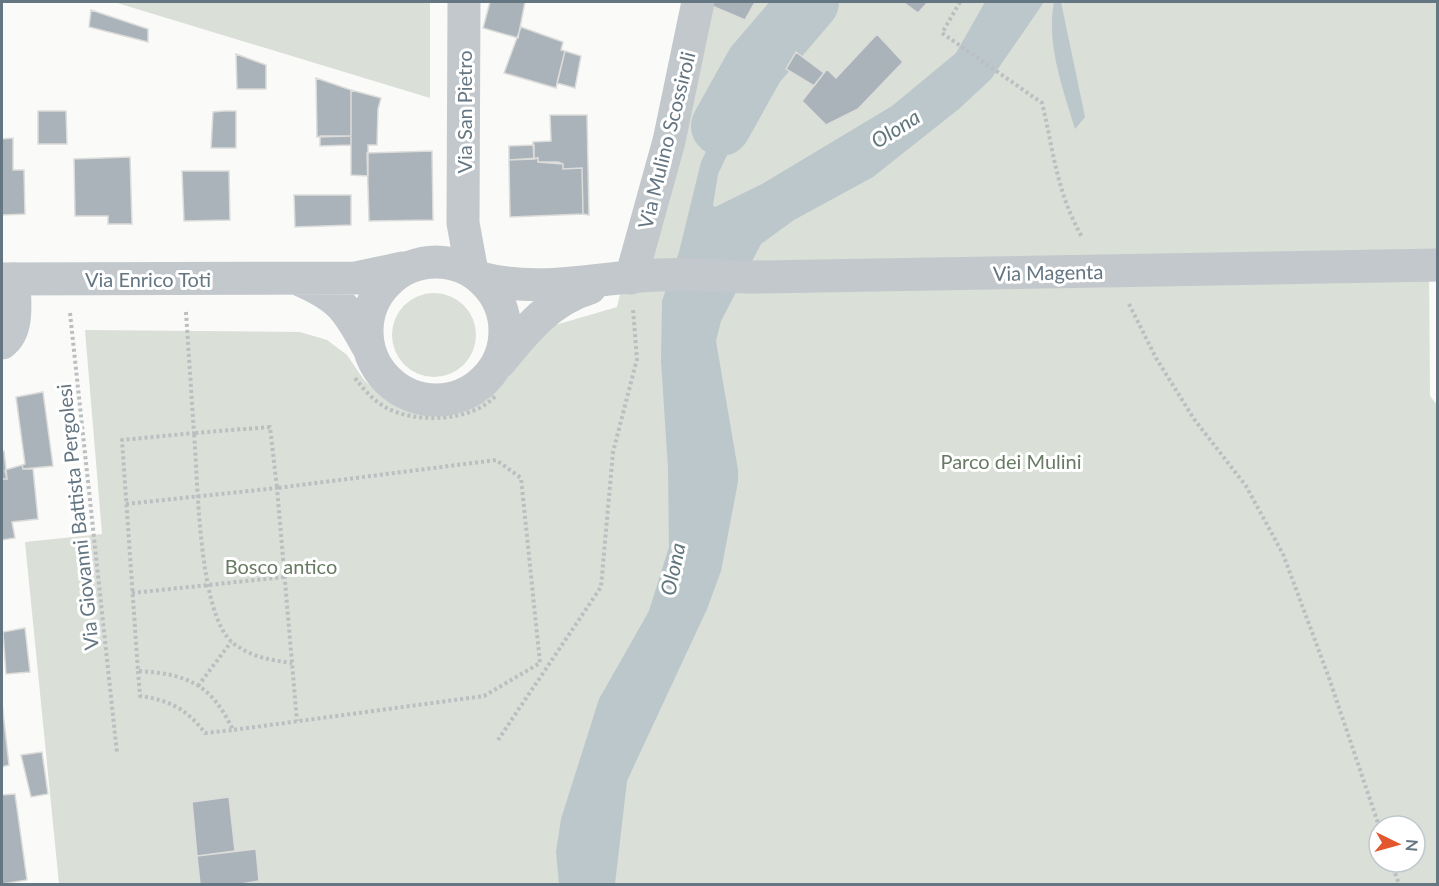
<svg xmlns="http://www.w3.org/2000/svg" width="1439" height="886" font-family="Lato,sans-serif">
<style>
.green{fill:#dadfd7;fill-rule:evenodd}
.water{fill:#bbc7cb}
.lines{fill:none;stroke-linecap:round;stroke-linejoin:round}
.river{stroke:#bbc7cb;stroke-width:60}
.building{fill:#aab3b9;stroke:#dcdcda;stroke-width:1.5}
.path{stroke:#bbbfc2;stroke-width:4;stroke-dasharray:3 3;stroke-linecap:butt}
.minor{stroke:#c3c8cc;stroke-width:33}
.tertiary{stroke:#c3c8cc;stroke-width:33}
.labels{text-anchor:middle;dominant-baseline:central;stroke-width:6;stroke-linejoin:round;paint-order:stroke}
.street-label{font-size:20px;fill:#657683;stroke:#fff}
.park-label{font-size:20px;fill:#687a64;stroke:#fff}
.water-label{font-size:21px;font-style:italic;fill:#60757c;stroke:#fff}
</style>
<rect width="100%" height="100%" fill="#fafaf8"/>
<!-- green -->
<path class="green" d="M114,2h316v96z
M689,2h748l1,263 -9,1 1,130 8,10 -1,478h-1378l-34,-342 77,-8 -17,-204 215,2 27,8 20,15 17,25 25,22 31,10 33,-2 30,-12 69,-72 65,-19zM1379,826h36v36h-36z
M392 335a42 42 0 1 1 84 0a42 42 0 1 1-84 0Z"/>
<!-- water -->
<path class="water" d="M811,2h27l-78,85 -42,87 -5,31 2,2 47,-23 130,-78 64,-53 29,-51h59l-53,77 -31,29 -87,69 -79,43 -33,24 -40,77 -5,20 22,129v12l-17,89 -14,38 -80,172 -12,103h-56l-3,-32 5,-33 38,-120 50,-88 20,-64 -1,-79 -7,-107 1,-60 17,-49 22,-90 39,-81z
M1054,2h7l24,115 -10,12c-12,-40 -29,-85 -21,-127z"/>
<g class="lines">
<!-- river -->
<path class="river" d="M721,126l34,-61 54,-63"/>
</g>
<!-- building -->
<path class="building" d="M490,2h35l-7,36 -35,-10z
M713,2h42l-10,18 -33,-14z
M903,2h25l-10,11z
M91,10l57,19v13l-59,-15z
M521,27l42,15 -2,8 4,1 -9,37 -52,-15z
M877,34l26,28 -45,47 -32,16 -24,-24 25,-32 9,9z
M565,51l16,5 -6,32 -18,-5z
M796,52l28,21 -10,13 -28,-17z
M236,54l30,11v24h-29z
M316,78l35,12v46l-34,1z
M351,90l30,8 -3,11 -1,36h-9v31l-17,-1z
M38,111h28l1,33h-29z
M224,111h12v37h-25l2,-36z
M550,115h37l2,100 -6,-1 -1,-46 -19,1v-5l-5,-2h-20v-4l-4,1 -1,-17 18,-1z
M320,136h31v9l-31,1z
M13,138v32h11l1,44 -23,1v-76z
M534,145v14l-25,1v-14z
M432,151l1,69 -64,1 -2,-68z
M130,157l2,67h-24v-8h-33l-1,-57z
M538,158v4l25,2v5l19,-1 1,46 -73,3 -1,-57z
M182,171h47l1,49 -46,1z
M294,195h57v30l-56,2z
M43,392l10,74 -30,3 -1,-4 3,-1 -9,-67z
M2,451h2l3,28h-5z
M22,465l1,4h10l5,50 -26,3 3,16 -13,2v-61h5l-2,-9z
M25,628l5,44 -24,2 -3,-42z
M2,702l7,63 -7,2z
M42,752l6,42 -17,3 -10,-42z
M15,794l12,86 -25,4v-89z
M229,797l6,54 -38,5 -5,-54z
M256,849l3,32 -18,3h-41l-3,-28z"/>
<g class="lines">
<!-- path -->
<path class="path" d="M960,2l-18,31 100,70c12,49 14,88 40,134
M1129,304l27,54 38,61 52,67 37,68 46,124 50,148
M186,312l8,121 -72,7 16,231c50,3 73,13 95,59l251,-34 56,-33 -19,-185 -25,-18 -219,28 -7,-61 -76,6c4,46 4,182 39,210 18,14 37,17 59,20
M70,313l47,440
M355,378c9,12 18,22 30,29 29,17 89,15 111,-12
M126,504l151,-16 20,233
M132,593l152,-16
M138,671l2,25c29,4 47,13 65,37l28,-3
M198,686l33,-44
M498,740l103,-153 12,-135 24,-93 -4,-50
M1391,862l8,22"/>
<!-- minor -->
<path class="minor" d="M631,278l38,-137 29,-139
M2,343c18,-13 12,-44 12,-64"/>
<!-- tertiary -->
<path class="tertiary" d="M464,2l-1,221 9,49
M367 331a69 69 0 1 1 138 0a69 69 0 1 1-138 0Z
M480,278c61,16 118,-1 178,-3 32,-2 65,2 97,2l683,-12
M2,279l354,-1 47,-10
M298,279c42,18 49,29 70,68
M500,362c26,-32 50,-62 90,-74"/>
</g>
<g class="labels">
<!-- street labels -->
<g class="street-label">
<text transform="translate(464 112) rotate(-90)">Via San Pietro</text>
<text transform="translate(666 140) rotate(-76)">Via Mulino Scossiroli</text>
<text transform="translate(1048 272) rotate(-1)">Via Magenta</text>
<text x="148" y="279">Via Enrico Toti</text>
<text transform="translate(77 517) rotate(-96)">Via Giovanni Battista Pergolesi</text>
</g>
<!-- park labels -->
<g class="park-label">
<text x="1011" y="461">Parco dei Mulini</text>
<text x="281" y="566">Bosco antico</text>
</g>
<!-- water labels -->
<g class="water-label">
<text transform="translate(895 128) rotate(-32)">Olona</text>
<text transform="translate(672 569) rotate(-78)">Olona</text>
</g>
</g>
<!-- border -->
<rect width="1439" height="886" fill="none" stroke="#657683" stroke-width="6"/>
<!-- north arrow -->
<g transform="translate(1397 844) rotate(95)"><circle r="28" fill="#ffffff" stroke="#c1c8cd" stroke-width="1.5"/>
<path d="M0-4.5L10 22L0 15L-10 22Z" fill="#e4572e"/>
<text y="-9" font-size="16" font-weight="bold" text-anchor="middle" fill="#657683">N</text>
</g>
</svg>
